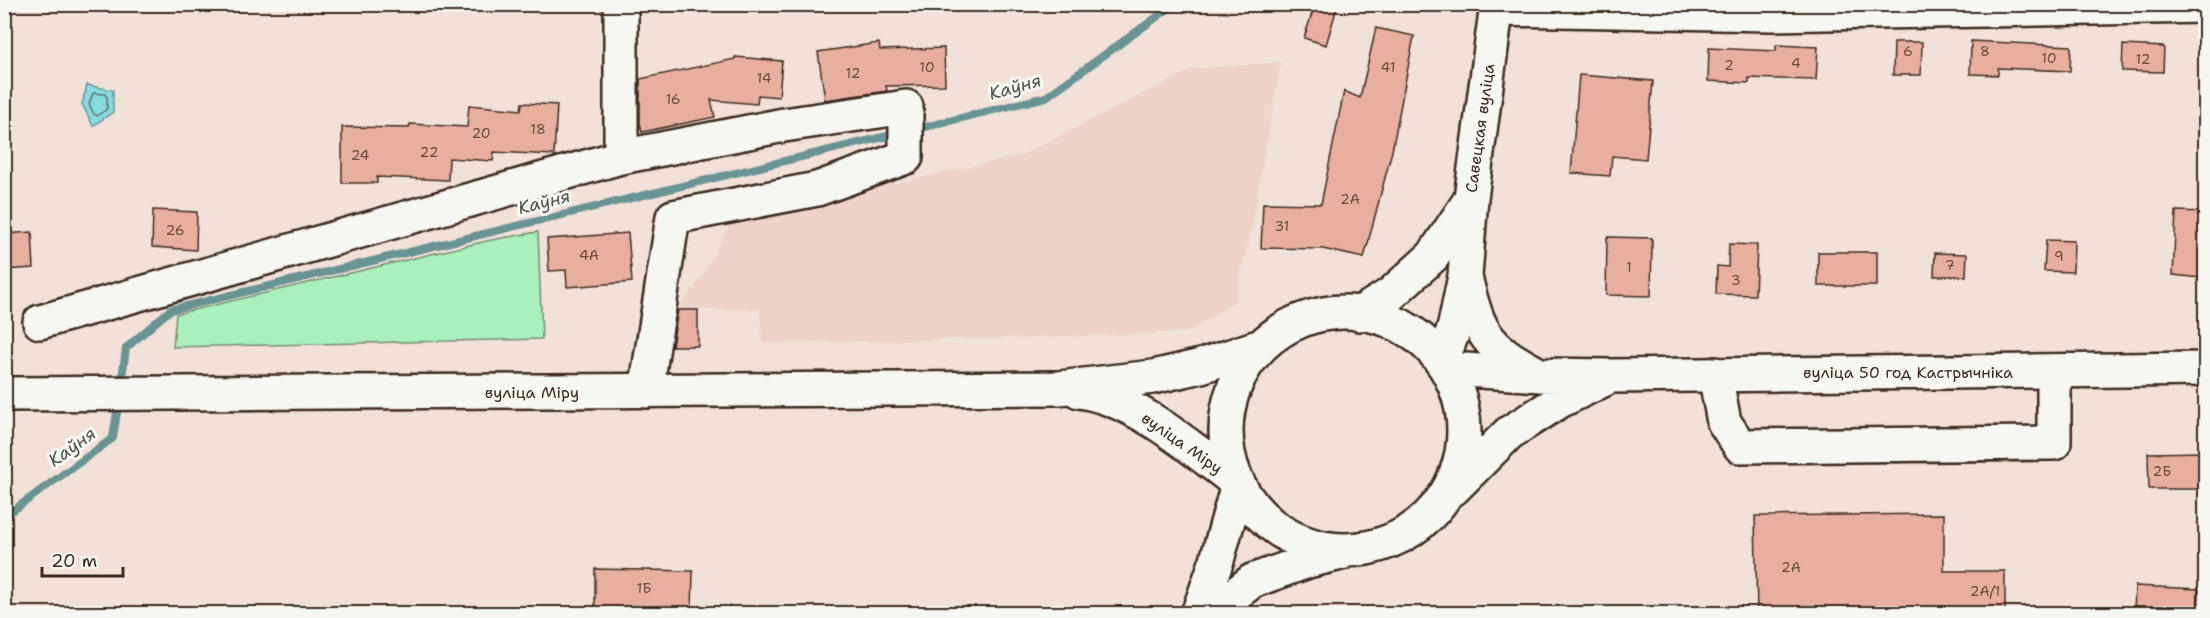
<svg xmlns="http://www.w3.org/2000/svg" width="2210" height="618" font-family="'Shantell Sans',sans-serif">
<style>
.built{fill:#efd2c8}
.green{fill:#aaf0bd;stroke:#728d6e;stroke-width:1.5}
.water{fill:#88dae1;stroke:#699493;stroke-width:1.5}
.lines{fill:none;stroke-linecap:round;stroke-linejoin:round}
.shore{stroke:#5a706c;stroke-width:1.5}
.stream{stroke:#699493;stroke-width:8}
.building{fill:#e8afa0;stroke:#3b2a1e;stroke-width:1.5}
.minor-casing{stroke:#3b2a1e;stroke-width:38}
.major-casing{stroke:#3b2a1e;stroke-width:38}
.minor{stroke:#f6f6f2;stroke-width:33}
.major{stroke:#f6f6f2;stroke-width:33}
.labels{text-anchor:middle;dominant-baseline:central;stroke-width:6;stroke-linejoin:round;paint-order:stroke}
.number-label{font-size:14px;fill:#664b3e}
.street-label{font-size:16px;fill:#3b2a1e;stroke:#f6f6f2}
.water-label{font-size:18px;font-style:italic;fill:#4e564f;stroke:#f6f6f2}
</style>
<rect width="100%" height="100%" fill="#f2e1d9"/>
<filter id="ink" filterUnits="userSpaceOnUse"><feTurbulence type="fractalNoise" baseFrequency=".0167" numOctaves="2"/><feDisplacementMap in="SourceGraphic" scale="12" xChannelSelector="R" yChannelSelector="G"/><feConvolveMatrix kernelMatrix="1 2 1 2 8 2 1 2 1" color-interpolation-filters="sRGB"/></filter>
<g filter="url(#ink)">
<!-- built -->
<path class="built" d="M1281,62l-30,168 -16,71 -47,31 -172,6 -254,5 -2,-34 -82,1 28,-40 26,-50 290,-65 171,-86z"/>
<!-- green -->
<path class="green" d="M538,232l4,107 -369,8 3,-33 315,-74z"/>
<!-- water -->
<path class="water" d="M87,85l26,5v22l-20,14 -11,-22z"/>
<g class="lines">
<!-- shore -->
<path class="shore" d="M93,93l12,1 2,3v12l-10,7 -3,-2 -5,-10z"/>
<!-- stream -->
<path class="stream" d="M913,130l133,-33 129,-93
M121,386l5,-38 44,-38 730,-177
M4,517l109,-79 6,-39"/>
</g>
<!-- building -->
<path class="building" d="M1315,4h23l-12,41 -22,-7z
M1376,28l38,8 -22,115 -28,107 -41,-9 -62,-1 2,-45 58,1 23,-113 16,7z
M1971,41l100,5 -1,25 -72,-3v7l-28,-1z
M1894,42h28l-1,33h-28z
M879,43l1,7 64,-2 1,37 -59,1 1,5 -62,9 -7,-48z
M1776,45l42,2 -2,33 -67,-2v5l-41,-2 1,-33 67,3z
M2123,45l41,2 -1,25 -41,-1z
M735,57l47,4 -3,36 -21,-2 -1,9 -46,-4 4,17 -73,15 -2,-9v-44l95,-20z
M1579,75l74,6 -7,78 -34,-3 -2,20 -39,-3z
M522,103l35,2 -3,50 -60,-3 -1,9 -44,-3 -1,22 -71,-3v6h-35v-56l67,1 1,-4 57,3 2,-22 52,5z
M153,210l44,2 -1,38 -44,-3z
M2176,211l29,1v47h-2l-2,19 -28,-3z
M32,232l2,36 -30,2v-36z
M628,233l4,49 -65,5 -1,-17 -17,1 -2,-32z
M1607,237l45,1 -1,58 -45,-1z
M2046,240l28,1 -1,31 -29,-1z
M1729,244l28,1 -2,50 -39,-1 1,-28 11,1z
M1818,252h59v34h-59z
M1935,253l32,1 -1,22h-32z
M678,310h20v36h-26z
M2205,452v37h-56l-1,-36z
M1944,514v57h61v41l-248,2 -2,-98z
M595,569l98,2 -1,40 -52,-1v4h-45z
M2135,586l64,3 -1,25h-64z"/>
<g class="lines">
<defs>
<path id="minor" d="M1497,9l274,5 435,-8
M621,157v-153
M40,322l581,-165 163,-32 122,-18v50l-89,32 -144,28 -27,174
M1715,374l9,48 16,24 314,-3v-72"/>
<path id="major" d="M1466,281c13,53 21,66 70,92
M1226 431a119 119 0 1 1 238 0a119 119 0 1 1-238 0Z
M1359,314l32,-20 42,-38 36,-54
M1442,360l12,-31 11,-53 6,-78 26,-194
M1450,369l91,6 69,1 596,-7
M1079,391c57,8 111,56 156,90
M4,394l1055,-6 94,-11 48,-11 54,-18
M1454,488l55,-55 49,-31 47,-23
M1198,614l19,-54 20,-72
M1211,614l41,-33 56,-20 33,-8"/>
</defs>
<!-- minor casing -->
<use href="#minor" class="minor-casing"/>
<!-- major casing -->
<use href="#major" class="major-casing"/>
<!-- minor -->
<use href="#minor" class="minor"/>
<!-- major -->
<use href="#major" class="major"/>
</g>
</g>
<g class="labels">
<!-- number labels -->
<g class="number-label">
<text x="1908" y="51">6</text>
<text x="1985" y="51">8</text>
<text x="2049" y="58">10</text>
<text x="2143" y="59">12</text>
<text x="1796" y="63">4</text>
<text x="1729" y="65">2</text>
<text x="927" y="67">10</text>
<text x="1388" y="67">41</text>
<text x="853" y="73">12</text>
<text x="764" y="78">14</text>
<text x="673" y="99">16</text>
<text x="538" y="129">18</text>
<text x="481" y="133">20</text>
<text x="429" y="152">22</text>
<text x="360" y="155">24</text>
<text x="1350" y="199">2А</text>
<text x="1282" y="226">31</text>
<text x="175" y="230">26</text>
<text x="589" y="255">4А</text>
<text x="2059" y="256">9</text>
<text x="1950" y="265">7</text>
<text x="1629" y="267">1</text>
<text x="1736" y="280">3</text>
<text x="2162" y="471">2Б</text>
<text x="1791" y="567">2А</text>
<text x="644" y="588">1Б</text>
<text x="1985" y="591">2А/1</text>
</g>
<!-- street labels -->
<g class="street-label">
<text transform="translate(1480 128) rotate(-82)">Савецкая вуліца</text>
<text x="1908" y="372">вуліца 50 год Кастрычніка</text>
<text x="532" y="392">вуліца Міру</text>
<text transform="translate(1182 443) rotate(35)">вуліца Міру</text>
</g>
<!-- water labels -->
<g class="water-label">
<text transform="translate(1015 87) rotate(-16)">Каўня</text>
<text transform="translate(544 202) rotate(-14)">Каўня</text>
<text transform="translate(72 447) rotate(-36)">Каўня</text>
</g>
</g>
<!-- margin -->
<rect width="2210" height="618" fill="none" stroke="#f6f6f2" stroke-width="24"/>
<rect x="12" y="12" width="2186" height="594" fill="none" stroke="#3b2a1e" stroke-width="2" filter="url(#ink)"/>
<!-- scale -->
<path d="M42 567v9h81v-9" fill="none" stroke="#3b2a1e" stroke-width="3"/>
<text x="51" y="567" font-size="18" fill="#3b2a1e" stroke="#f6f6f2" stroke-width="4.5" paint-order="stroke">20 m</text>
</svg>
